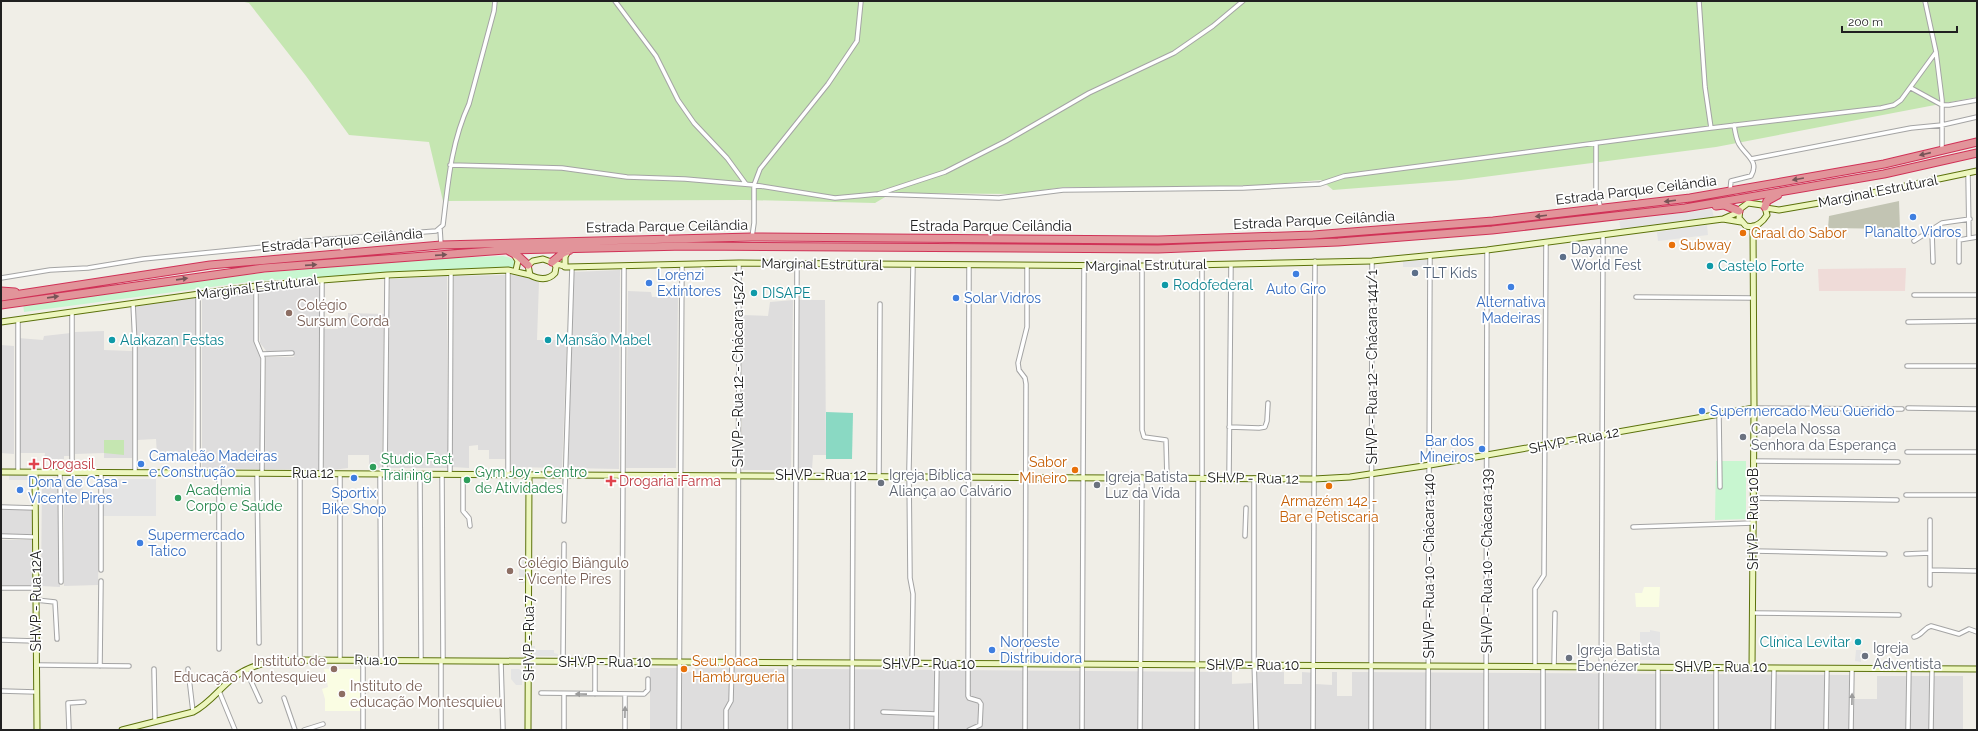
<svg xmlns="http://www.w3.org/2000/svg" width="1978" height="731" font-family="Raleway,sans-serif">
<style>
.residential{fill:#dedddd}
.commercial{fill:#efdbd8}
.education{fill:#fafde3}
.construction{fill:#c2c4b3}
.grass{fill:#c5e6b1}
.park{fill:#c8f6d0}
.pitch{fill:#8ad9c3}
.parking{fill:#e4e4e4}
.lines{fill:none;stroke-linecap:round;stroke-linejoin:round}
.street-casing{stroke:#a4a4a4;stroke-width:5.5}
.secondary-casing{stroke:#5c720c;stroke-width:7}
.highway-casing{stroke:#d03257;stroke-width:9}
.street{stroke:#fff;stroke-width:3.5}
.secondary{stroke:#edf6bf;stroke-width:5}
.highway{stroke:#e2949a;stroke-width:7}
.oneway{fill:#775457}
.oneway2{fill:#9b9b9b}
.shop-dot{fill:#3f7fe0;stroke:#fff;stroke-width:1.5}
.food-dot{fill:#e8710a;stroke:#fff;stroke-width:1.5}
.service-dot{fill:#5c6f8a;stroke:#fff;stroke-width:1.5}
.culture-dot{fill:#0f9aa8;stroke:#fff;stroke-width:1.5}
.education-dot{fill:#8d6e63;stroke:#fff;stroke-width:1.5}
.worship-dot{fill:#6b7280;stroke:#fff;stroke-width:1.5}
.health-dot{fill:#e0444e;stroke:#fff;stroke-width:1.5}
.leisure-dot{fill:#2e9e5b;stroke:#fff;stroke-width:1.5}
.labels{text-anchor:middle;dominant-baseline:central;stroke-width:3.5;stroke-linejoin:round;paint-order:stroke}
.street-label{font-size:14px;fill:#202020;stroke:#fff}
.shop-label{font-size:14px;fill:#366cbe;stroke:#fff;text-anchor:start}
.food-label{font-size:14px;fill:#c56008;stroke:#fff;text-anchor:start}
.service-label{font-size:14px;fill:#4e5e75;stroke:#fff;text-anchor:start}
.culture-label{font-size:14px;fill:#0d838f;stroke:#fff;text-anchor:start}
.education-label{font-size:14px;fill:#785e54;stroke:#fff;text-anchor:start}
.worship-label{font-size:14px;fill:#5b616d;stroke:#fff;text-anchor:start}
.leisure-label{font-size:14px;fill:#27864d;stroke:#fff;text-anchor:start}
.health-label{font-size:14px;fill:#be3a42;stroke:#fff;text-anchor:start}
</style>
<rect width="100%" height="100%" fill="#f0eee7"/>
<!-- residential -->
<path class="residential" d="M620,270l-1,199 -51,-1 6,-196z
M505,275v184h-16v-9h-11v-5l-9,1v22l-17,-1 2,-191z
M511,275l12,1 16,6 -2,58h30l-5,128 -51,-1z
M447,276l1,192h-61l3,-189z
M320,283v187l-55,-1 1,-112h28l-1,-6 -26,1 -7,-9 -2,-55z
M253,290l1,53 6,10v116l-58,-1v-171z
M628,291l23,1 1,5 26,-1 -2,172h-50z
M196,297l-3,158h-36l-1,-16 -19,1 -2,-134z
M793,300l-2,170h-49v-155l26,1 2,-14z
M799,300h26l1,155h-13l-1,14 -17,-1z
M348,313l36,1 -2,154 -13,1v-14h-21v13l-24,3v-142h14v-9h10z
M104,331v19l28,1v107h-28v-5l-29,1v-122z
M71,333l-1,123h-6v3h-20l1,-6h-26l-1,-115 25,2 1,-4z
M1,345l13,1v108l-13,-1z
M42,479h17l1,108 -19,-1z
M82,479l1,17h17l-2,89 -34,1v-106z
M1,510h32l-1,24h-31z
M1,540h31l1,46 -32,-1z
M650,668h31v4h13l1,-4 537,4v12l21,-1v-11h31v12h18v-12l14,1v11l16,1v-13h5v24h15v-24l502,3v24h23v-23h86v54h-1313z"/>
<!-- commercial -->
<path class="commercial" d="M1906,268l-1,23h-86l-1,-22z"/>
<!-- education -->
<path class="education" d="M1644,587h16l-1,20h-23l-1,-14h7z
M324,669h36v42h-35v-12l-3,-10 6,-2z"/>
<!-- construction -->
<path class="construction" d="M1899,201l1,28 -72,-1 1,-12z"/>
<!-- grass -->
<path class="grass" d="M240,1h1737v96l-261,50 -255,33 -128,10 -12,-10 -58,5 -70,2h-128l-50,7 -123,-1 -17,10 -129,-3 -303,1 -14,-59 -80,-7 -43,-59 -57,-73z
M104,440h20v15l-20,-2z"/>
<!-- park -->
<path class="park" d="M503,256l8,2 5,5 -4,5 -127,5 -129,8 -232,31 -1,-8 237,-31 166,-14z
M1716,461h30v58l-31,1z"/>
<!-- pitch -->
<path class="pitch" d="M826,412l27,1 -1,46h-26z"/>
<!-- parking -->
<path class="parking" d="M1712,209l2,9 -93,12 -2,-9z
M1707,225l1,10 -50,6 -1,-9z
M1428,260v7h-25v-6z
M9,475h22l1,5h-23z
M103,479h53v37h-54z
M524,558l1,25h-6v-23z
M1650,630l10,2v28h-20v-28h10z
M532,646h3v4h19v3l4,1v2h-21l-4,-3z
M1856,650h5v12l-6,-1z
M511,669h8l3,2v14h-6l-5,-6z"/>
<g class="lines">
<defs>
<path id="street" d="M615,1l41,55 22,44 16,23 33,35 19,26
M1699,1l6,86 6,41
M1925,1l11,51 6,48v50
M1911,88l31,17h7l28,-5
M1596,143v48l5,18
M1751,159l160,-31 31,-3 35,-8
M450,165l112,3 65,9 58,2 69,6 81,13 43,-4 67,-22 61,-31 83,-48 85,-40 39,-27 30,-25
M1968,173l1,64
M1730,191l1,-10 20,-5c9,-15 -6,-21 -12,-32 -3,-5 -4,-13 -5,-19
M878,194l121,4 64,-8 180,-2 77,-4 24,-8 367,-48 170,-20 13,-3 7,-5 35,-48
M440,229l1,16
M1932,231l1,31
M752,237l2,-14v-38l6,-16 68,-85 29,-43 4,-40
M1914,241l28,-18 28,-4
M1959,262v-22l18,-3
M1142,266v164l2,7 22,3 1,38
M508,270v204
M1,278l49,-8 38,-2 55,-9 132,-13 31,-5 130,-10 7,-6c5,-42 8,-82 26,-121l25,-93 1,-10
M256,286v55l7,17 -1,115
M198,294v178
M1914,295h63
M1636,297l117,1
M133,303l2,42v127
M1908,322l69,-1
M263,354l29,-1
M1907,366h70
M1754,408l148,1
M1908,408l69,1
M1719,414l1,73
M1229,427l30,1 6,-1 2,-6 1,-18
M1907,452h70
M1753,461l145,1
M18,472v-152
M60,472l1,110
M72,472v-160
M101,472v98
M257,473l2,170
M300,473v187
M321,473l1,-193
M380,474l1,186
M385,474l2,-199
M420,474l1,187
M442,474l1,187
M450,474l1,-202
M463,474v37l6,7 1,8
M879,476l1,-172
M1229,477l2,-213
M1202,478v-213
M1254,478v180l2,72
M1906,495h71
M1753,498l144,2
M1,507l34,1
M1930,520v65
M564,521l8,-254
M1633,527l120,-4
M1,536l34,1
M1245,536l1,-28
M1753,551l132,3
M1906,554l24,-1
M1930,570l47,1
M1,588h35
M36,600l19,2 2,37
M1753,613l146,2
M1914,637c9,-2 9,-9 17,-11l28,8 10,-5 8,3
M1,640l35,1
M219,649v-177
M340,660v-186
M363,660v70
M501,662l2,68
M563,662l1,-118
M595,662v32
M622,662l2,-395
M738,663l1,-400
M790,663v67
M912,663l1,-69 -3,-16 -1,-109 4,-203
M795,664l2,-400
M37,665l92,1
M100,666l1,-85
M1535,666v-77l9,-14 2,-333
M1554,667l1,-54
M154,669l1,52
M188,669l5,43
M246,670l14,31
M1,691l35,1
M219,691l16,39
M541,693l103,1 4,-4v-11
M284,698l11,32
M883,712l53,2
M69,730l-1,-27 16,-1
M304,730l19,-6
M441,730v-69
M564,730v-36
M625,730v-36
M679,730l3,-465
M726,730v-20l5,-9 1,-38
M852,730l1,-255
M936,730l1,-66
M969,730l11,-5 1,-21 -2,-3 -10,-3 -1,-2 1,-430
M1025,730l1,-346 -1,-6 -6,-8 -1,-7 9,-36v-61
M1082,730l2,-464
M1140,730l2,-253
M1197,730l1,-252
M1313,730l2,-469
M1371,730l1,-469
M1428,730l2,-474
M1486,730l1,-480
M1543,730v-63
M1601,730l2,-494
M1658,730v-63
M1716,730v-63
M1773,730l1,-62
M1826,730l1,-62
M1851,730l1,-62
M1908,730l1,-62
M1931,730l1,-61"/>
<path id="secondary" d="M1748,203l14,2 3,2 2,8c-5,8 -12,13 -21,11l-7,-8 1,-9z
M1766,208l13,2 69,-12 129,-27
M1723,219l16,-7
M515,256l3,5 -2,9
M543,259l11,4 2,4 -1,6c-7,8 -17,6 -25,2l-2,-10 5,-4z
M554,263l13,4 172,-4 403,3 230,-5 115,-11 236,-31 18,3
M565,267v-10l3,-6
M1,322l255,-36 66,-6 65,-5 121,-5 22,5
M1,472l1313,7 36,-2 80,-12 324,-57
M35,472l2,258
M1752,668l2,-260 -1,-182
M122,730l71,-18c16,-8 26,-23 40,-34 20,-16 43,-17 67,-18l1677,9
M528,730l1,-256"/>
<path id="highway" d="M1716,206l8,-1 15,6
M1765,207l2,-6 11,-6
M509,251l9,5 10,9
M552,262l11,-9 7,-3
M1,291l14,1
M1,297l209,-32 231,-20 311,-8 406,3 155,-5 180,-14 197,-23 194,-34 93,-22
M1,305l263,-37 241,-18 181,-4 472,3 180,-7 154,-12 193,-22 199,-34 93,-21"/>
</defs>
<!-- street casing -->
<use href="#street" class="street-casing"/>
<!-- secondary casing -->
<use href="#secondary" class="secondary-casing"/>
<!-- highway casing -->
<use href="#highway" class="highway-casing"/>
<!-- street -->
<use href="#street" class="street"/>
<!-- secondary -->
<use href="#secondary" class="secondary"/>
<!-- highway -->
<use href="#highway" class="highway"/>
</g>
<!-- one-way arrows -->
<defs><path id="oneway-solid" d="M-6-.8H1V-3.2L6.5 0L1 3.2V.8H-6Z"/></defs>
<g class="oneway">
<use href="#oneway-solid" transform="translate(1925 154) rotate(167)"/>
<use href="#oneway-solid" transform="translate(1798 179) rotate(170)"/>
<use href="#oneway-solid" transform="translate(1670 201) rotate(173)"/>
<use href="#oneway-solid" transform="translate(1541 216) rotate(173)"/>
<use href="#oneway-solid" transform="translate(441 255) rotate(-4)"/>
<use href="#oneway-solid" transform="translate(311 265) rotate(-4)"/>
<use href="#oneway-solid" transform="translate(182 279) rotate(-8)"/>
<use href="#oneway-solid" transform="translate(53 297) rotate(-8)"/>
</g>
<g class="oneway2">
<use href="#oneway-solid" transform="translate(581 694) rotate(-179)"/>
<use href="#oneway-solid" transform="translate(1852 699) rotate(-89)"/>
<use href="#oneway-solid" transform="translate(625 712) rotate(-89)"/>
</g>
<!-- markers -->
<g class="shop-dot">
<circle cx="1913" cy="217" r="4"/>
<circle cx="1296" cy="274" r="4"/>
<circle cx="649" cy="283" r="4"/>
<circle cx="1511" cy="287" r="4"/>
<circle cx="956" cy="298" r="4"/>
<circle cx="1702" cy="411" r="4"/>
<circle cx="1482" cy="449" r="4"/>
<circle cx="141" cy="464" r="4"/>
<circle cx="354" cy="478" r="4"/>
<circle cx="20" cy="490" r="4"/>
<circle cx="140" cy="543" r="4"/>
<circle cx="992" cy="650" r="4"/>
</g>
<g class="food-dot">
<circle cx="1743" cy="233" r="4"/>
<circle cx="1672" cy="245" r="4"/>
<circle cx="1075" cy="470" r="4"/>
<circle cx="1329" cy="486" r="4"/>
<circle cx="684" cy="669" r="4"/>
</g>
<g class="service-dot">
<circle cx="1563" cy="257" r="4"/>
<circle cx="1415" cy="273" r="4"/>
</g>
<g class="culture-dot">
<circle cx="1710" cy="266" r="4"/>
<circle cx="1165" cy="285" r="4"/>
<circle cx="754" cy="293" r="4"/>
<circle cx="112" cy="340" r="4"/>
<circle cx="548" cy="340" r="4"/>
<circle cx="1858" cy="642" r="4"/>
</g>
<g class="education-dot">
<circle cx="289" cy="313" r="4"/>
<circle cx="510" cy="571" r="4"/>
<circle cx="334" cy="669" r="4"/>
<circle cx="342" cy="694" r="4"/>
</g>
<g class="worship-dot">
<circle cx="1743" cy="437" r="4"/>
<circle cx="881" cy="483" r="4"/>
<circle cx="1097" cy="485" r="4"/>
<circle cx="1865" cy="656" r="4"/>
<circle cx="1569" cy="658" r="4"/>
</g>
<g class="health-dot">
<path d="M32 458h4v4h4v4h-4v4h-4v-4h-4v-4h4z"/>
<path d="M609 475h4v4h4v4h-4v4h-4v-4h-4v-4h4z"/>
</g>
<g class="leisure-dot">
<circle cx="373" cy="467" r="4"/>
<circle cx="467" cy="480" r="4"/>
<circle cx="178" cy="498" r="4"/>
</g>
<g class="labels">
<!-- street labels -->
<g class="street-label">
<text transform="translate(1636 190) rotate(-7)">Estrada Parque Ceilândia</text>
<text transform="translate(1878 191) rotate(-11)">Marginal Estrutural</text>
<text transform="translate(1314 220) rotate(-3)">Estrada Parque Ceilândia</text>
<text transform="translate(667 226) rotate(-1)">Estrada Parque Ceilândia</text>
<text x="991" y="226">Estrada Parque Ceilândia</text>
<text transform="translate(342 240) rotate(-5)">Estrada Parque Ceilândia</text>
<text transform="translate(822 264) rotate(1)">Marginal Estrutural</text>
<text transform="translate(1146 265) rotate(-1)">Marginal Estrutural</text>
<text transform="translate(257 287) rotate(-7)">Marginal Estrutural</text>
<text transform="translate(1372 367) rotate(-90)">SHVP - Rua 12 - Chácara 141/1</text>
<text transform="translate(738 369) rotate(-90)">SHVP - Rua 12 - Chácara 152/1</text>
<text transform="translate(1574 440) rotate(-11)">SHVP - Rua 12</text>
<text x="313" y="473">Rua 12</text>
<text x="821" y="475">SHVP - Rua 12</text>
<text transform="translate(1253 478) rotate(1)">SHVP - Rua 12</text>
<text transform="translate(1753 519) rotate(-90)">SHVP - Rua 10B</text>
<text transform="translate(1487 561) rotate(-90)">SHVP - Rua 10 - Chácara 139</text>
<text transform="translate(1429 566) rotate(-90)">SHVP - Rua 10 - Chácara 140</text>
<text transform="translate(36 601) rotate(-90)">SHVP - Rua 12A</text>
<text transform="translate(529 638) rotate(-90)">SHVP - Rua 7</text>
<text transform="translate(376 660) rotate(1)">Rua 10</text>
<text x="605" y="662">SHVP - Rua 10</text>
<text x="929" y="664">SHVP - Rua 10</text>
<text x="1253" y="665">SHVP - Rua 10</text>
<text x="1721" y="667">SHVP - Rua 10</text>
</g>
<!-- shop labels -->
<g class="shop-label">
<text x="1913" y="232" text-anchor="middle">Planalto Vidros</text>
<text x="657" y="275">Lorenzi<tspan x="657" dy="16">Extintores</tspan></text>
<text x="1296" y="289" text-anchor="middle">Auto Giro</text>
<text x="964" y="298">Solar Vidros</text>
<text x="1511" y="302" text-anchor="middle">Alternativa<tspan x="1511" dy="16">Madeiras</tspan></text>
<text x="1710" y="411">Supermercado Meu Querido</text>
<text x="1474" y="441" text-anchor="end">Bar dos<tspan x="1474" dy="16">Mineiros</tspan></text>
<text x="149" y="456">Camaleão Madeiras<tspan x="149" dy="16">e Construção</tspan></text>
<text x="28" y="482">Dona de Casa -<tspan x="28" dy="16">Vicente Pires</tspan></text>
<text x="354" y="493" text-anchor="middle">Sportix<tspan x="354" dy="16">Bike Shop</tspan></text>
<text x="148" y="535">Supermercado<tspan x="148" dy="16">Tatico</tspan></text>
<text x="1000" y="642">Noroeste<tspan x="1000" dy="16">Distribuidora</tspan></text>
</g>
<!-- food labels -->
<g class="food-label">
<text x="1751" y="233">Graal do Sabor</text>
<text x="1680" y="245">Subway</text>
<text x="1067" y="462" text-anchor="end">Sabor<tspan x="1067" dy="16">Mineiro</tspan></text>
<text x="1329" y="501" text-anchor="middle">Armazém 142 -<tspan x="1329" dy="16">Bar e Petiscaria</tspan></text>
<text x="692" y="661">Seu Joaca<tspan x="692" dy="16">Hamburgueria</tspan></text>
</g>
<!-- service labels -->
<g class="service-label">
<text x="1571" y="249">Dayanne<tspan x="1571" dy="16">World Fest</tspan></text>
<text x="1423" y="273">TLT Kids</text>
</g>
<!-- culture labels -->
<g class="culture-label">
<text x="1718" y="266">Castelo Forte</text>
<text x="1173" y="285">Rodofederal</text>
<text x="762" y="293">DISAPE</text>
<text x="120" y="340">Alakazan Festas</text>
<text x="556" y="340">Mansão Mabel</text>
<text x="1850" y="642" text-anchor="end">Clínica Levitar</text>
</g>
<!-- education labels -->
<g class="education-label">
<text x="297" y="305">Colégio<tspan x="297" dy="16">Sursum Corda</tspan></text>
<text x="518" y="563">Colégio Biângulo<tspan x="518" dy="16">- Vicente Pires</tspan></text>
<text x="326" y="661" text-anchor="end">Instituto de<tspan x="326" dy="16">Educação Montesquieu</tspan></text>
<text x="350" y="686">Instituto de<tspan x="350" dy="16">educação Montesquieu</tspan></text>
</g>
<!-- worship labels -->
<g class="worship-label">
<text x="1751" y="429">Capela Nossa<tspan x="1751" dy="16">Senhora da Esperança</tspan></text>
<text x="889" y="475">Igreja Bíblica<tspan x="889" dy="16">Aliança ao Calvário</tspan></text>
<text x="1105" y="477">Igreja Batista<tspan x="1105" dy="16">Luz da Vida</tspan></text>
<text x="1873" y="648">Igreja<tspan x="1873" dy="16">Adventista</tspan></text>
<text x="1577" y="650">Igreja Batista<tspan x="1577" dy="16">Ebenézer</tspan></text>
</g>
<!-- leisure labels -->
<g class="leisure-label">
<text x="381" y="459">Studio Fast<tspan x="381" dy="16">Training</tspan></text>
<text x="475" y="472">Gym Joy - Centro<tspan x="475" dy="16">de Atividades</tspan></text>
<text x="186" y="490">Academia<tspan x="186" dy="16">Corpo e Saúde</tspan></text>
</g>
<!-- health labels -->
<g class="health-label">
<text x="42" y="464">Drogasil</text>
<text x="619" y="481">Drogaria iFarma</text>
</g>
</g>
<!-- border -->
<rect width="1978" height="731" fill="none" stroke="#202020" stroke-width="4"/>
<!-- scale -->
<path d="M1842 26v6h115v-6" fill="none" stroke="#202020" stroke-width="2"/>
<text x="1848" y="26" font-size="12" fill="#202020" stroke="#ffffff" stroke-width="3" paint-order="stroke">200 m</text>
</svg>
